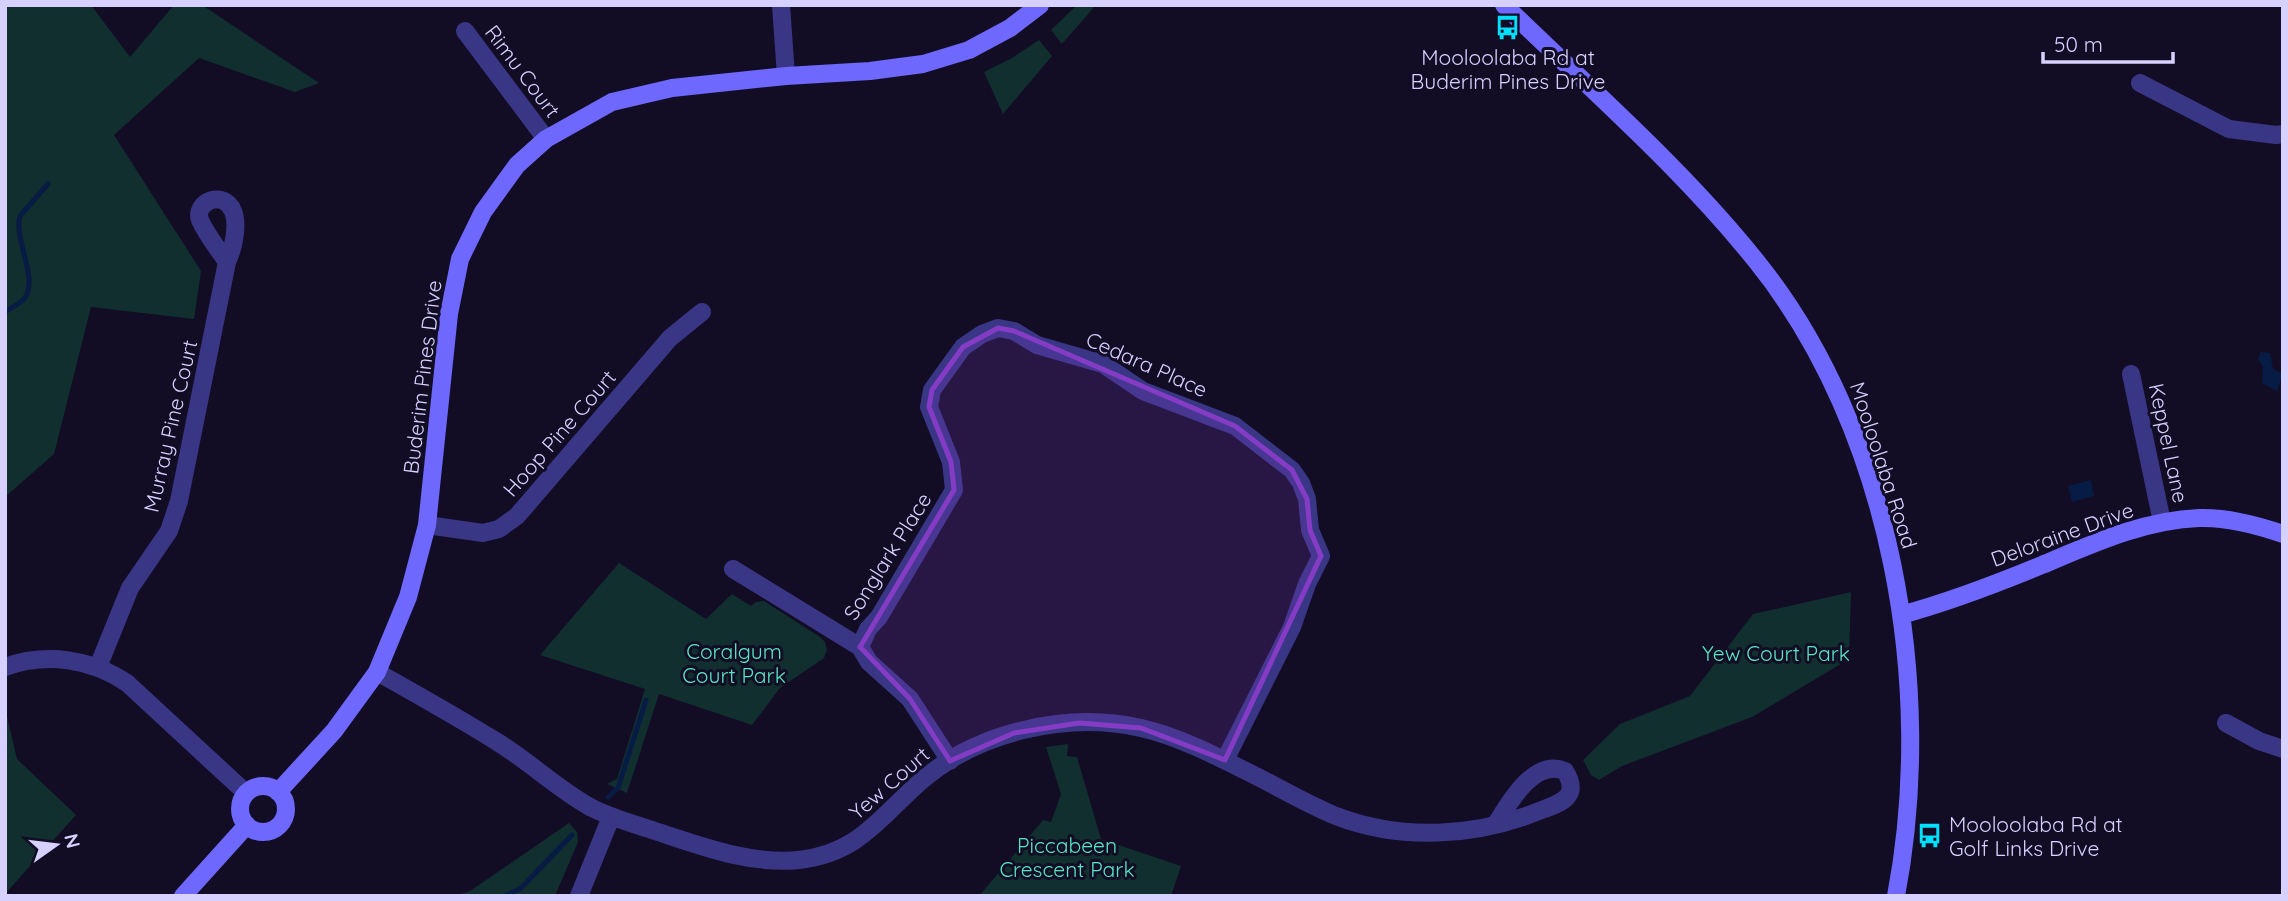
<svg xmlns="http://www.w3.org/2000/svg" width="2288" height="901" font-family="Quicksand,sans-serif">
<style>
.green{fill:#102f2e}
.water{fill:#071c44}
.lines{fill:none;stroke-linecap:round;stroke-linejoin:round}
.stream{stroke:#071c44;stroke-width:5}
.street{stroke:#3a3686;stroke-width:18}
.secondary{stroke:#6e68ff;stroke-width:18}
.marked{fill:#843cc5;fill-opacity:0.2;stroke:#843cc5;stroke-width:5;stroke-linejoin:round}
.labels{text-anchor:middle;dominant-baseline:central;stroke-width:6;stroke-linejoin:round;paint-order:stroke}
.poi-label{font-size:21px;fill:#d7d1ff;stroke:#120d25}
.street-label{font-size:21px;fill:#d7d1ff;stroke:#120d25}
.park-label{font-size:21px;fill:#56e6c4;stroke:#120d25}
</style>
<rect width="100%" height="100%" fill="#120d25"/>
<!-- green -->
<path class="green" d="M5,5h86l39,52 44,-52h28l117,78 -24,9 -96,-34 -85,77 87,136 -7,48 -103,-12 -37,147 -49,43z
M1077,5h19l-34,39 -11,-14z
M1039,40l13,16 -49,58 -19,-42 28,-14z
M619,563l87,56 26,-25 19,12 5,-4 8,-1 56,36 5,5 2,8 -3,8 -44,30 -28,37 -93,-31 -32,99 -20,-9 10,-5 28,-90 -105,-34z
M1851,592l-2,67 -97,58 -130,49 -23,14 -8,-5 -8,-15 37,-36 70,-28 63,-82z
M5,708l12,51 59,56 -71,79z
M1068,744l-1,12 10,1 24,82 80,27 -10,30h-192l64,-76 8,2 10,-28 -15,-47z
M569,823l8,9 1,10 -23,54h-100l15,-5z"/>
<!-- water -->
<path class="water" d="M2261,352l9,1 3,16 10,5 -6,17 -15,-8 1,-16 -5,-8z
M2091,480l3,16 -22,6 -4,-16z"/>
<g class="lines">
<!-- stream -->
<path class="stream" d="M5,312c6,-4 14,-8 19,-13 16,-19 -11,-60 -4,-83l28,-32
M608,797l10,-9 28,-88
M504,896l16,-7 52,-54"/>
<!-- street -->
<path class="street" d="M781,5l5,71
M465,31l81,108
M2140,83l89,46 47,6 7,-1
M2131,374l31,148
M427,525l56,8 16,-4 18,-13 153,-178 32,-26
M733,569l127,78
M5,667c42,-15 86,-8 122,16l119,110
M98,667l32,-79 39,-57 10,-30 48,-239c7,-15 16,-51 -3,-61 -13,-6 -29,6 -24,19 6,14 18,29 27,42
M377,672c41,23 82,46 122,71 32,20 60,47 93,65 20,10 42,16 63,23 46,15 95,34 144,29 60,-7 80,-42 121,-78 57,-50 147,-71 221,-54 39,9 75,28 111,46 28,14 55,30 84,42 65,25 139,21 203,-5 22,-8 42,-14 26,-40 -31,-13 -56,32 -69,53
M2226,723l33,18 24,8
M950,761l-40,-62 -41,-37 -9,-15 8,-18 11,-12 75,-127 -3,-28 -22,-55 3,-17 31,-43 19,-13 16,-6 16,3 23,14 66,19 40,27 92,35 57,44 9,13 6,16 3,31 11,26 -14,28 -15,43 -67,133
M579,896l32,-79"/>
<!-- secondary -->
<path class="secondary" d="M1504,5c86,84 178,163 253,257 135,168 179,425 139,634
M1901,615c48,-13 95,-31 141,-50 50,-21 102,-45 157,-47 29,-1 58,7 84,16
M240 809a23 23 0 1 1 46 0a23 23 0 1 1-46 0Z
M278,792l56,-61 43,-59 31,-75 19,-72 22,-211 11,-55 23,-47 34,-47 29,-26 66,-37 60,-14 114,-12 84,-5 53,-7 46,-14 41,-22 30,-23
M183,896l64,-71"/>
</g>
<!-- marked area -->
<path class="marked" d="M998,328l16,3 221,95 57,44 15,29 3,31 11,26 -96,204 -84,-32 -62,-5 -65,10 -64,28 -40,-62 -50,-52 94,-157 -3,-28 -22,-55 3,-17 31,-43z"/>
<!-- icons -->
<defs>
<symbol id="bus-bare" viewBox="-9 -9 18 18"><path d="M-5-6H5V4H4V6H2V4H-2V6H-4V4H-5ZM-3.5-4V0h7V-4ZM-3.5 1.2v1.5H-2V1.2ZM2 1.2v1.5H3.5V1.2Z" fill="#00dffc" stroke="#120d25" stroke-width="2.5" paint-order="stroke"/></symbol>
</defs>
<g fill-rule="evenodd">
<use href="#bus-bare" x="1490" y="10" width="35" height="35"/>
<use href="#bus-bare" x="1912" y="818" width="35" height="35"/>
</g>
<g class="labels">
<!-- poi labels -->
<g class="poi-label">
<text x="1508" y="57">Mooloolaba Rd at<tspan x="1508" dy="24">Buderim Pines Drive</tspan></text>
<text x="1949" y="824" text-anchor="start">Mooloolaba Rd at<tspan x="1949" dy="24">Golf Links Drive</tspan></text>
</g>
<!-- street labels -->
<g class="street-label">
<text transform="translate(523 71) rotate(53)">Rimu Court</text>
<text transform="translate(1147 364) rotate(24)">Cedara Place</text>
<text transform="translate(422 377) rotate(-83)">Buderim Pines Drive</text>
<text transform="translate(170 426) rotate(-77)">Murray Pine Court</text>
<text transform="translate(559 433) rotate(-49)">Hoop Pine Court</text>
<text transform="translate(2169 443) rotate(78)">Keppel Lane</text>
<text transform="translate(1884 465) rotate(72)">Mooloolaba Road</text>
<text transform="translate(2062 534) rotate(-20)">Deloraine Drive</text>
<text transform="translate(887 556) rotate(-58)">Songlark Place</text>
<text transform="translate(889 783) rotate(-41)">Yew Court</text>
</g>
<!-- park labels -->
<g class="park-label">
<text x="734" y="651">Coralgum<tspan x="734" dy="24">Court Park</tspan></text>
<text x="1776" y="653">Yew Court Park</text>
<text x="1067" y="845">Piccabeen<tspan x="1067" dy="24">Crescent Park</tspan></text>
</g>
</g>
<!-- border -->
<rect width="2288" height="901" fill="none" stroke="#d7d1ff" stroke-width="14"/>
<!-- north arrow -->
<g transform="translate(56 845) rotate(76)" stroke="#120d25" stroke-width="5" paint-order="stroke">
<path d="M0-5L12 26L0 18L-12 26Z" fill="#d7d1ff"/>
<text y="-10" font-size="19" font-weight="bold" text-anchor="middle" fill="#d7d1ff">N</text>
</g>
<!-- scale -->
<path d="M2043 52v10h130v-10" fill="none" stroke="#d7d1ff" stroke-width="3.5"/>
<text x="2054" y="52" font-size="21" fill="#d7d1ff" stroke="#120d25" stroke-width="5" paint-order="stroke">50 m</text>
</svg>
